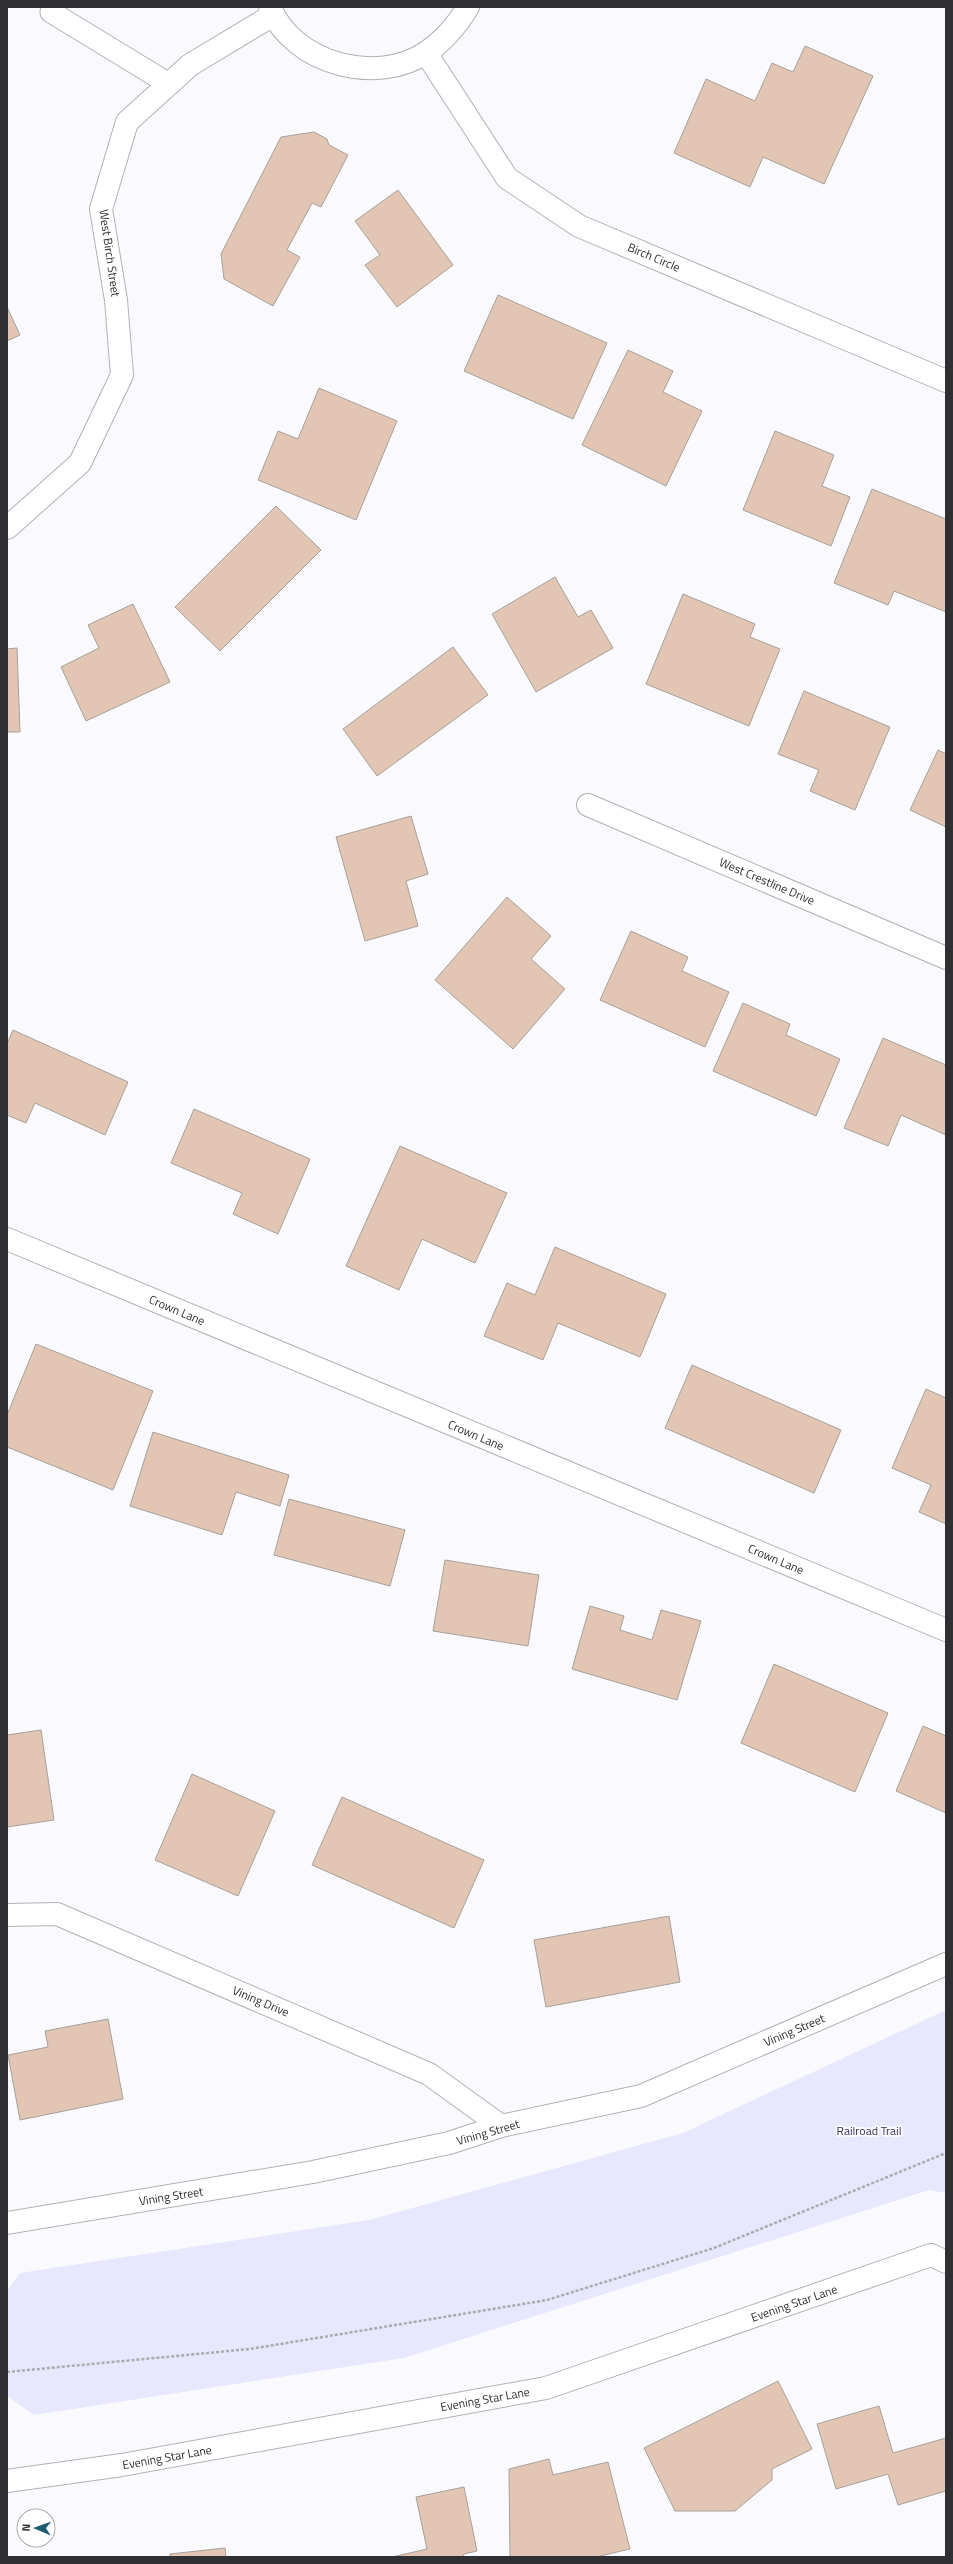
<svg xmlns="http://www.w3.org/2000/svg" width="953" height="2564" font-family="'Titillium Web',sans-serif">
<style>
.green{fill:#e7e7fd}
.building{fill:#e2c5b2;stroke:#a6a09c}
.lines{fill:none;stroke-linecap:round;stroke-linejoin:round}
.lane-casing{stroke:#b0b0b7;stroke-width:23}
.street-casing{stroke:#b0b0b7;stroke-width:24}
.path{stroke:#ababaf;stroke-width:2.5;stroke-dasharray:3 2;stroke-linecap:butt}
.lane{stroke:#fff;stroke-width:21}
.street{stroke:#fff;stroke-width:22}
.labels{text-anchor:middle;dominant-baseline:central;stroke-width:3.5;stroke-linejoin:round;paint-order:stroke}
.street-label{font-size:12px;fill:#303033;stroke:#fff}
.park-label{font-size:12px;fill:#333059;stroke:#fff}
</style>
<rect width="100%" height="100%" fill="#fafafe"/>
<!-- green -->
<path class="green" d="M946,2010v183l-17,-3 -525,168 -370,57 -27,-19v-105l13,-18 349,-53 314,-87z"/>
<!-- building -->
<path class="building" d="M805,46l68,30 -49,108 -61,-27 -13,30 -76,-34 32,-74 49,22 17,-38 21,9z
M314,132l13,7 2,6 19,10 -27,52 -9,-4 -25,47 13,7 -27,49 -49,-27 -3,-25 60,-117z
M398,190l55,75 -56,42 -32,-42 15,-10 -25,-34z
M498,295l109,48 -34,76 -109,-48z
M7,307l13,28 -13,6z
M628,350l45,21 -10,21 39,19 -36,75 -84,-41z
M319,388l78,33 -41,99 -98,-40 20,-49 20,8z
M775,431l59,24 -12,31 28,11 -19,49 -88,-36z
M872,489l74,30v93l-52,-21 -6,14 -54,-22z
M276,506l45,44 -101,101 -45,-44z
M555,577l23,40 13,-7 22,38 -77,44 -44,-78z
M683,594l72,30 -5,13 30,12 -31,77 -103,-42z
M133,604l37,78 -84,39 -25,-54 38,-19 -11,-23z
M453,647l35,48 -111,81 -34,-47z
M17,648l3,84h-13v-83z
M804,691l86,36 -35,83 -45,-19 9,-21 -41,-16z
M938,750l8,4v73l-36,-17z
M411,816l17,58 -22,7 12,45 -53,15 -29,-104z
M507,897l44,39 -20,23 34,30 -52,60 -78,-69z
M631,931l57,26 -6,14 47,21 -24,55 -105,-47z
M743,1003l47,21 -4,11 54,24 -24,57 -103,-45z
M13,1030l115,52 -23,53 -70,-32 -9,20 -19,-8v-71z
M883,1038l63,27v70l-45,-20 -13,31 -44,-18z
M194,1109l116,50 -32,75 -45,-20 9,-21 -71,-30z
M400,1146l107,47 -32,70 -53,-24 -23,51 -53,-24z
M555,1247l111,47 -26,63 -82,-34 -15,37 -59,-24 23,-53 28,12z
M36,1344l117,47 -40,99 -106,-43v-32z
M692,1365l149,65 -27,63 -149,-65z
M926,1389l20,9v126l-27,-12 12,-27 -39,-17z
M153,1432l136,43 -9,31 -44,-14 -14,43 -92,-29z
M289,1499l116,31 -15,56 -116,-31z
M445,1560l94,15 -11,71 -95,-15z
M590,1606l34,10 -4,14 32,10 9,-30 40,11 -24,79 -105,-31z
M774,1664l114,49 -33,79 -114,-49z
M923,1726l23,10v77l-50,-22z
M41,1730l13,90 -47,7v-92z
M192,1774l83,37 -37,85 -83,-36z
M342,1797l142,63 -30,68 -142,-63z
M669,1916l11,66 -134,25 -12,-67z
M108,2019l15,80 -103,21 -12,-65 40,-8 -3,-16z
M778,2381l34,68 -40,20v11l-37,31h-60l-31,-63z
M879,2406l14,47 53,-15v53l-48,14 -10,-31 -52,15 -19,-65z
M549,2459l4,16 55,-13 22,87 -34,8h-86l-1,-88z
M464,2487l13,64 -13,3 -1,3h-71l35,-8 -11,-52z
M225,2548l1,9h-56v-3z"/>
<g class="lines">
<defs>
<path id="lane" d="M51,12l118,72"/>
<path id="street" d="M270,7c23,57 107,79 157,45 18,-12 30,-27 41,-45
M426,53l81,125 72,48 367,155
M7,528l73,-65 42,-88 -6,-75 -15,-91 26,-87 63,-57 83,-50
M588,805l358,153
M7,1239l939,391
M7,1915l50,-1 372,160 72,52
M7,2223l306,-51 136,-29 52,-17 140,-30 305,-132
M7,2481l115,-16 424,-77 385,-133 15,7"/>
</defs>
<!-- lane casing -->
<use href="#lane" class="lane-casing"/>
<!-- street casing -->
<use href="#street" class="street-casing"/>
<!-- path -->
<path class="path" d="M7,2372l243,-23 297,-49 167,-52 232,-95"/>
<!-- lane -->
<use href="#lane" class="lane"/>
<!-- street -->
<use href="#street" class="street"/>
</g>
<g class="labels">
<!-- street labels -->
<g class="street-label">
<text transform="translate(110 253) rotate(82)">West Birch Street</text>
<text transform="translate(654 257) rotate(23)">Birch Circle</text>
<text transform="translate(767 881) rotate(23)">West Crestline Drive</text>
<text transform="translate(177 1310) rotate(23)">Crown Lane</text>
<text transform="translate(476 1435) rotate(23)">Crown Lane</text>
<text transform="translate(776 1559) rotate(23)">Crown Lane</text>
<text transform="translate(261 2001) rotate(23)">Vining Drive</text>
<text transform="translate(794 2030) rotate(-23)">Vining Street</text>
<text transform="translate(488 2132) rotate(-16)">Vining Street</text>
<text transform="translate(171 2196) rotate(-9)">Vining Street</text>
<text transform="translate(794 2303) rotate(-19)">Evening Star Lane</text>
<text transform="translate(485 2399) rotate(-10)">Evening Star Lane</text>
<text transform="translate(167 2457) rotate(-10)">Evening Star Lane</text>
</g>
<!-- park labels -->
<g class="park-label">
<text x="869" y="2130">Railroad Trail</text>
</g>
</g>
<!-- border -->
<rect width="953" height="2564" fill="none" stroke="#303033" stroke-width="16"/>
<!-- north arrow -->
<g transform="translate(36 2528) rotate(272)"><circle r="19" fill="#ffffff" stroke="#acacad"/>
<path d="M0-3L7 15L0 10L-7 15Z" fill="#1e5e74"/>
<text y="-6" font-size="11" font-weight="bold" text-anchor="middle" fill="#303033">N</text>
</g>
</svg>
